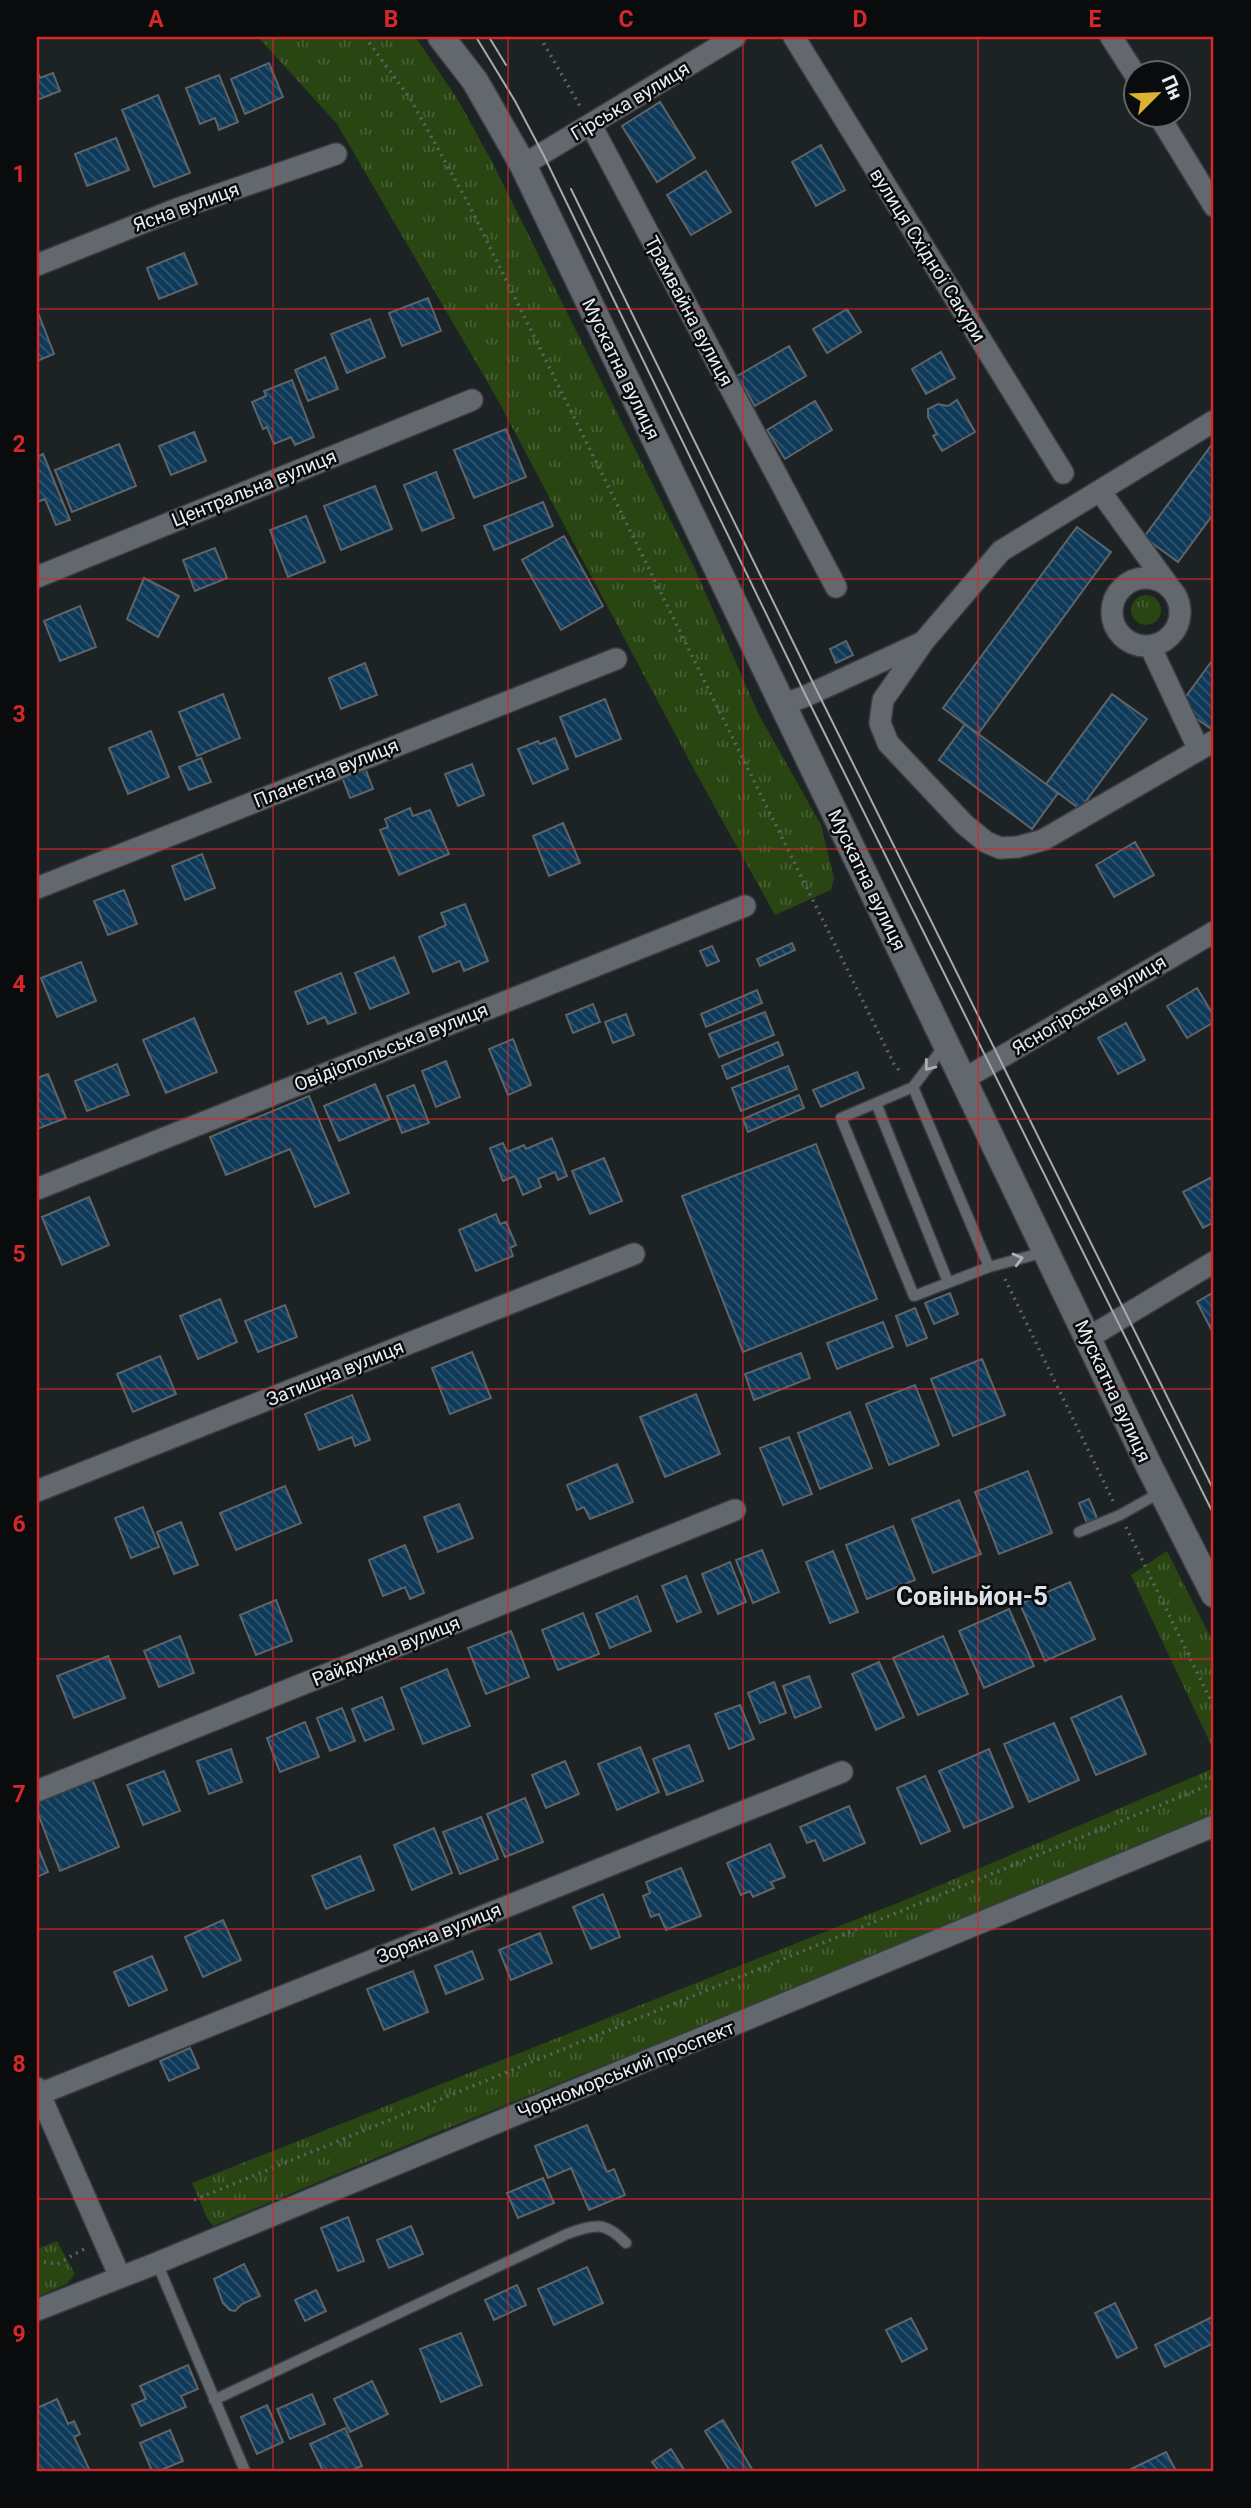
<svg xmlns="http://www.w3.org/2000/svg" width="1251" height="2508" font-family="Roboto,sans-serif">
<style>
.grass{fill:url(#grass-tufts)}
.building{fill:url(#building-back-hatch);stroke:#5f6469;stroke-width:2}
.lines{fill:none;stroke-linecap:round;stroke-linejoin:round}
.service-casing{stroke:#393d40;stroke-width:13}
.minor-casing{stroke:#393d40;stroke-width:24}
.tertiary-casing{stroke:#393d40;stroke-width:29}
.path{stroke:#5d6265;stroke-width:3.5;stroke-dasharray:2 5;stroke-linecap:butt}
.service{stroke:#62686d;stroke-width:10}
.minor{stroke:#62686d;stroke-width:21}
.tertiary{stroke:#62686d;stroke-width:26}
.tram{stroke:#a6aaad;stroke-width:2}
.oneway{stroke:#adb1b5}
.grid{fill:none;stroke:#d62828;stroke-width:2;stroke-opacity:0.55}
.labels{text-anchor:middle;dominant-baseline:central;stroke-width:5;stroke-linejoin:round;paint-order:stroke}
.street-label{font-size:19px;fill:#eaedf0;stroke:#090b0d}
.district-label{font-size:26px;font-weight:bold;fill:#dce2e8;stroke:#090b0d}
.neatline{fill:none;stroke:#d62828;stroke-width:2.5}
.grid-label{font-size:23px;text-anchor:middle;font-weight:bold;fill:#d62828}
</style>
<defs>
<pattern id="grass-tufts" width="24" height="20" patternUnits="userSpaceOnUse" patternTransform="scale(1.75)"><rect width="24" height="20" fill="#284512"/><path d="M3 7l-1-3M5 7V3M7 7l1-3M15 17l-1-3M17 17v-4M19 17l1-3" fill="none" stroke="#476035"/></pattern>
<pattern id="building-back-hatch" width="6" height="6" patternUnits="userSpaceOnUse" patternTransform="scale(1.75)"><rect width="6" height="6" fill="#0e3958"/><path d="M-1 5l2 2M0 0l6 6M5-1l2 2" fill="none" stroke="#315670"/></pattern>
</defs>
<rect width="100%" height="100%" fill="#1d2225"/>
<!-- grass -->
<path class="grass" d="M258,37h157l4,5 39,58 33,60 204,409 63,144 63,112 13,53 -3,12 -56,25 -78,-140 -202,-380 -158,-271z
M1131 610a15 15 0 1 1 30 0a15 15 0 1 1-30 0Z
M1167,1551l47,93v107l-83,-176z
M1214,1768v51l-773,312 -228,95 -6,-8 -15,-35 713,-283z
M57,2241l18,33 -8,10 -30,13v-48z"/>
<!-- building -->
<path class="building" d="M269,63l14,34 -38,17 -14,-35z
M37,70l3,8 13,-5 7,18 -23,9z
M219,75l19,47 -19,8 -4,-12 -15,6 -14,-36z
M158,95l32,78 -36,14 -32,-77z
M660,102l35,56 -38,24 -35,-56z
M116,138l13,32 -42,16 -12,-32z
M821,145l24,45 -29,16 -24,-44z
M706,171l25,41 -40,23 -24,-40z
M184,253l13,31 -38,15 -12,-31z
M428,298l13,33 -39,15 -13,-33z
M847,309l14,23 -34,21 -14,-24z
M37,310l17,44 -17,7z
M370,319l15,38 -38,16 -16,-39z
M789,346l17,30 -51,30 -18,-30z
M941,352l14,26 -29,16 -14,-25z
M325,357l13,32 -30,12 -13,-31z
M292,380l22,57 -19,8 -4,-8 -17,7 -7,-17 -4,2 -11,-27 14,-6 -2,-5z
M957,400l18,32 -33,19 -9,-15 4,-2 -9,-17v-8l10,-5 10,2z
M815,401l17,29 -47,29 -18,-29z
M506,429l20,48 -52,21 -20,-48z
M194,432l12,29 -35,14 -12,-29z
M1213,443l1,70 -36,49 -34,-25z
M119,444l17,42 -64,26 -17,-42z
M43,454l27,66 -14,5 -11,-26 -8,3v-45z
M436,472l18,46 -32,13 -18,-46z
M375,486l17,43 -51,21 -17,-44z
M543,502l10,24 -59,24 -10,-24z
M306,516l19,46 -37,15 -18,-47z
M1077,527l34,25 -133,182 -35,-26z
M564,536l39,70 -42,24 -39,-70z
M215,548l12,30 -32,13 -12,-31z
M144,578l35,18 -21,41 -31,-18z
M80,606l16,41 -36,14 -16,-40z
M846,641l7,14 -17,8 -6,-14z
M1214,658v73l-35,-25z
M365,663l12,32 -36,14 -12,-31z
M223,694l17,44 -43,18 -18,-44z
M1112,694l35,25 -67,90 -34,-25z
M605,699l16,40 -45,18 -16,-40z
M965,724l93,69 -26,36 -93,-69z
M151,731l18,46 -41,17 -19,-46z
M555,738l13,31 -35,15 -15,-35 20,-8 2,3z
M201,758l10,24 -22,8 -10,-23z
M472,764l12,31 -26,11 -13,-32z
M364,765l9,24 -23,9 -9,-24z
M410,808l3,8 17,-6 19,44 -50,21 -19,-45 8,-3 -3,-8z
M563,823l17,40 -31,13 -16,-40z
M1135,842l19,33 -40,22 -18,-32z
M202,854l13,34 -30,12 -13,-34z
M124,890l13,34 -29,11 -14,-34z
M465,904l23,57 -24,10 -4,-10 -27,11 -14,-35 27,-12 -5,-12z
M792,943l3,7 -35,16 -3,-7z
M712,946l7,15 -12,5 -7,-15z
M394,957l15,36 -39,16 -15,-36z
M81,962l15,39 -39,16 -16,-39z
M341,973l15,40 -28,11 -3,-7 -17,7 -13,-32z
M1197,988l17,28v6l-27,16 -20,-32z
M757,990l5,13 -56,24 -5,-13z
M593,1004l7,18 -27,11 -7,-18z
M765,1012l9,23 -55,22 -10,-23z
M626,1014l8,21 -21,8 -8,-21z
M194,1018l23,54 -51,21 -23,-53z
M1126,1023l19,37 -27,14 -20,-36z
M513,1039l18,46 -23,10 -19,-46z
M778,1042l5,13 -56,24 -5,-13z
M446,1061l14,36 -24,10 -14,-36z
M117,1064l12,31 -42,16 -12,-30z
M788,1066l9,23 -56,22 -9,-23z
M857,1072l7,16 -43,19 -8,-17z
M48,1074l18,44 -29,11v-51z
M375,1084l15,35 -51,22 -15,-35z
M414,1085l15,38 -27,10 -15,-37z
M799,1095l5,13 -56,24 -5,-13z
M309,1096l40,97 -34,14 -25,-58 -64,26 -16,-38z
M552,1138l15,38 -9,4 -3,-8 -17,7 3,8 -18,8 -8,-19 -12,5 -13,-33 13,-5 4,9 17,-7 2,4z
M816,1144l61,155 -134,53 -61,-156z
M604,1158l18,43 -32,13 -18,-43z
M1214,1176v46l-11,6 -20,-36z
M89,1197l20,48 -47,20 -20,-48z
M496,1214l4,10 6,-2 10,23 -6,3 3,8 -37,15 -17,-41z
M1214,1292v35l-3,2 -14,-27z
M950,1293l8,21 -24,10 -9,-21z
M220,1299l17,43 -39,17 -18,-43z
M285,1305l12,32 -39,15 -13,-31z
M915,1308l12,30 -20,8 -11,-30z
M883,1322l10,25 -56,22 -10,-26z
M472,1352l19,46 -41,16 -18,-46z
M801,1353l9,25 -56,22 -9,-26z
M160,1356l16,38 -43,18 -16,-38z
M982,1359l23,56 -52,21 -22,-57z
M915,1385l24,60 -50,20 -23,-61z
M696,1394l24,60 -55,23 -25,-60z
M352,1395l18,45 -15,6 -3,-9 -33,13 -14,-36z
M850,1412l22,56 -52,21 -22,-56z
M789,1437l23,57 -29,11 -23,-57z
M617,1464l16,38 -43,17 -6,-12 -7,3 -10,-25z
M1028,1471l24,62 -53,21 -24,-62z
M285,1486l16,37 -65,27 -16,-37z
M1089,1499l8,19 -10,5 -8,-20z
M959,1500l22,54 -48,19 -21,-54z
M459,1504l14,34 -35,14 -14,-35z
M143,1507l16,40 -28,11 -16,-40z
M181,1522l17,43 -24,9 -17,-42z
M893,1526l22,54 -48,19 -21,-54z
M405,1545l19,48 -14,6 -5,-12 -22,9 -14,-36z
M762,1550l17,42 -26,11 -17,-43z
M833,1551l25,61 -28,11 -24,-61z
M730,1562l16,40 -28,12 -16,-40z
M686,1576l15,36 -24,10 -15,-36z
M1070,1582l25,57 -50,22 -25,-57z
M637,1596l14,35 -41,17 -14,-34z
M276,1600l16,41 -36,14 -16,-40z
M1009,1609l25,57 -50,22 -25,-57z
M583,1613l16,41 -41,16 -16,-40z
M511,1631l18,46 -43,17 -18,-46z
M180,1636l14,37 -35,14 -15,-36z
M943,1636l25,58 -50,21 -25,-57z
M108,1656l17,42 -51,20 -17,-42z
M879,1662l25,55 -28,13 -24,-56z
M447,1669l23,57 -47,18 -22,-56z
M809,1676l12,31 -26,11 -12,-32z
M774,1682l12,31 -26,10 -12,-30z
M1121,1696l25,58 -50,21 -25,-57z
M382,1697l12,32 -29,12 -13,-32z
M740,1705l14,34 -25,10 -14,-35z
M342,1708l13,33 -25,10 -13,-33z
M305,1722l14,35 -39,15 -13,-34z
M1054,1723l25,57 -50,22 -25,-58z
M689,1745l14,36 -36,14 -14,-36z
M640,1747l19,45 -42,18 -19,-46z
M231,1749l11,33 -33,12 -12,-33z
M989,1749l24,58 -49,21 -25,-57z
M565,1761l14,33 -33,14 -14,-33z
M164,1771l16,40 -37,14 -16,-40z
M925,1776l25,55 -29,13 -24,-56z
M92,1778l27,69 -59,24 -23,-60v-11z
M525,1798l18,44 -38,15 -18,-43z
M849,1806l16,37 -41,18 -9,-21 -8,3 -7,-16z
M481,1817l17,42 -38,15 -17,-42z
M434,1828l18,45 -40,17 -18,-45z
M770,1844l15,33 -14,5 3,6 -21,9 -3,-6 -9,4 -14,-32z
M37,1845l11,27 -11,5z
M360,1856l14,34 -48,19 -14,-33z
M681,1868l20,48 -35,14 -7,-16 -8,3 -8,-21 7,-3 -4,-11z
M603,1894l17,43 -29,12 -18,-42z
M223,1920l18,40 -38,17 -18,-40z
M540,1933l12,30 -41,17 -12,-30z
M472,1951l11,28 -37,15 -11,-28z
M152,1956l15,34 -38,16 -15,-34z
M413,1971l15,41 -44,18 -17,-41z
M190,2048l9,20 -30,13 -9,-20z
M587,2125l20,47 7,-3 11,26 -36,15 -18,-42 -23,10 -13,-32z
M543,2178l11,25 -36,15 -11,-25z
M348,2217l16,44 -26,10 -17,-43z
M411,2226l12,28 -34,14 -12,-28z
M244,2264l16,32 -18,8 -7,7 -5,-1 -7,-7 -9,-24z
M587,2267l16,36 -49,22 -16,-36z
M517,2285l9,20 -32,15 -9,-20z
M316,2290l10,21 -21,10 -10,-21z
M1115,2303l22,45 -20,10 -22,-45z
M1214,2316v27l-49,24 -10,-22z
M911,2318l16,31 -25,13 -16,-32z
M461,2333l21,52 -41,17 -21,-53z
M188,2365l10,24 -17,7 5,11 -45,19 -9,-21 14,-6 -6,-13z
M372,2381l16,33 -38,18 -16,-33z
M312,2394l13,30 -35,15 -13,-30z
M57,2399l11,25 6,-3 6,13 -6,3 16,34h-53v-63z
M267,2405l16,37 -26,12 -16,-37z
M723,2420l30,51h-23l-25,-40z
M345,2428l17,38 -12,5h-27l-13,-27z
M170,2430l13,31 -24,10h-7l-12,-28z
M671,2449l14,22h-26l-7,-9z
M1166,2452l10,19h-49z"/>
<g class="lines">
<defs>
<path id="service" d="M945,1045l-32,42 -72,31 73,178 75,-29 56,-15
M913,1087l76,180
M876,1103l72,179
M1079,1532l41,-17 41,-23
M157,2263l88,208
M214,2400l353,-166c28,-10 38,-13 59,9"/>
<path id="minor" d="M794,37l269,436
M1111,37l25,39
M1159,116l55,90
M591,125l245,462
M523,165l212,-128
M37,265l140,-56 159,-55
M1214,421l-213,130 -77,90 -41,59 -3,23 8,20 76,81 22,18 14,6 18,-1 25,-7 171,-99
M1100,491l68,94
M37,577l435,-177
M1112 612a34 34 0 1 1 68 0a34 34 0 1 1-68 0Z
M1150,646l49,104
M782,705l24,-9 115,-53
M37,888l579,-229
M964,1079l250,-147
M37,1189l708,-283
M1088,1338l126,-76
M37,1491l597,-237
M37,1791l698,-281
M37,2088l83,189
M37,2095l805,-323
M37,2310l120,-47 1057,-437"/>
<path id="tertiary" d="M441,37l34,44 48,84 627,1303 64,126"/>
</defs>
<!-- service casing -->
<use href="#service" class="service-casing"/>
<!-- minor casing -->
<use href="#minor" class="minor-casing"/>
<!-- tertiary casing -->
<use href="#tertiary" class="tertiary-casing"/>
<!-- path -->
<path class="path" d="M365,37l46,63 57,103 426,861 8,10
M540,37l41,71
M1005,1279l108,222
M1126,1527l88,180
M194,2200l1020,-417
M37,2261l20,3 29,-16"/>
<!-- service -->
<use href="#service" class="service"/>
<!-- minor -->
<use href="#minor" class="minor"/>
<!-- tertiary -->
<use href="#tertiary" class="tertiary"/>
<!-- tram -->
<path class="tram" d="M476,37l39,64 28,53 263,542 408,819
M489,37l17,28
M571,189l246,502 397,800"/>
</g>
<!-- one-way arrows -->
<defs><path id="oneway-chevron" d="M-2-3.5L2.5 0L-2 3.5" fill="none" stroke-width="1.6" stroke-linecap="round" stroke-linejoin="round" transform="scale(1.75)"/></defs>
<g class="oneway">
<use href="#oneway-chevron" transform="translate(929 1066) rotate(128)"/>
<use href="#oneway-chevron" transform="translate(1018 1259) rotate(-15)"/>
</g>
<!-- grid -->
<path class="grid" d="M273,37v2434M508,37v2434M743,37v2434M978,37v2434M37,309h1177M37,579h1177M37,849h1177M37,1119h1177M37,1389h1177M37,1659h1177M37,1929h1177M37,2199h1177"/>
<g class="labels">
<!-- street labels -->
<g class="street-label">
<text transform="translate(630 101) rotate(-31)">Гірська вулиця</text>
<text transform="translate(186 207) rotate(-20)">Ясна вулиця</text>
<text transform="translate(928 255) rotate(58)">вулиця Східної Сакури</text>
<text transform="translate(689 311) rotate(62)">Трамвайна вулиця</text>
<text transform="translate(621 369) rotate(64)">Мускатна вулиця</text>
<text transform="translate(254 488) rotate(-22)">Центральна вулиця</text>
<text transform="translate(326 773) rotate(-22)">Планетна вулиця</text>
<text transform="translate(867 880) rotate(64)">Мускатна вулиця</text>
<text transform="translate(1089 1005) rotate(-31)">Ясногірська вулиця</text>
<text transform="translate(391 1047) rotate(-22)">Овідіопольська вулиця</text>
<text transform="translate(335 1373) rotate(-22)">Затишна вулиця</text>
<text transform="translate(1113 1391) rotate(65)">Мускатна вулиця</text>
<text transform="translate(386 1651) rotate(-22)">Райдужна вулиця</text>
<text transform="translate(439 1933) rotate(-22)">Зоряна вулиця</text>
<text transform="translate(626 2070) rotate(-22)">Чорноморський проспект</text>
</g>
<!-- district labels -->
<g class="district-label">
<text x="972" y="1596">Совіньйон-5</text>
</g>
</g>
<!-- border -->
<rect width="1251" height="2508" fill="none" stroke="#090b0d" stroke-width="77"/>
<!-- north arrow -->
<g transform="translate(1157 94) rotate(66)"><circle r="33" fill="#090b0d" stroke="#636568" stroke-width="2"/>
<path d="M0-5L12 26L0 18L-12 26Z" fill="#dcb233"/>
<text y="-10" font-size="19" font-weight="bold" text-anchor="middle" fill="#eaedf0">Пн</text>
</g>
<rect x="38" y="38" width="1174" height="2432" class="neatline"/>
<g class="grid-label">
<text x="156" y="27">A</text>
<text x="391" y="27">B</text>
<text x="626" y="27">C</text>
<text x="860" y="27">D</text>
<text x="1095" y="27">E</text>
<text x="19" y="182">1</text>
<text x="19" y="452">2</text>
<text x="19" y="722">3</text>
<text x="19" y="992">4</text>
<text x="19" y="1262">5</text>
<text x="19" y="1532">6</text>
<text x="19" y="1802">7</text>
<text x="19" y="2072">8</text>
<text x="19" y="2342">9</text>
</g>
</svg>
